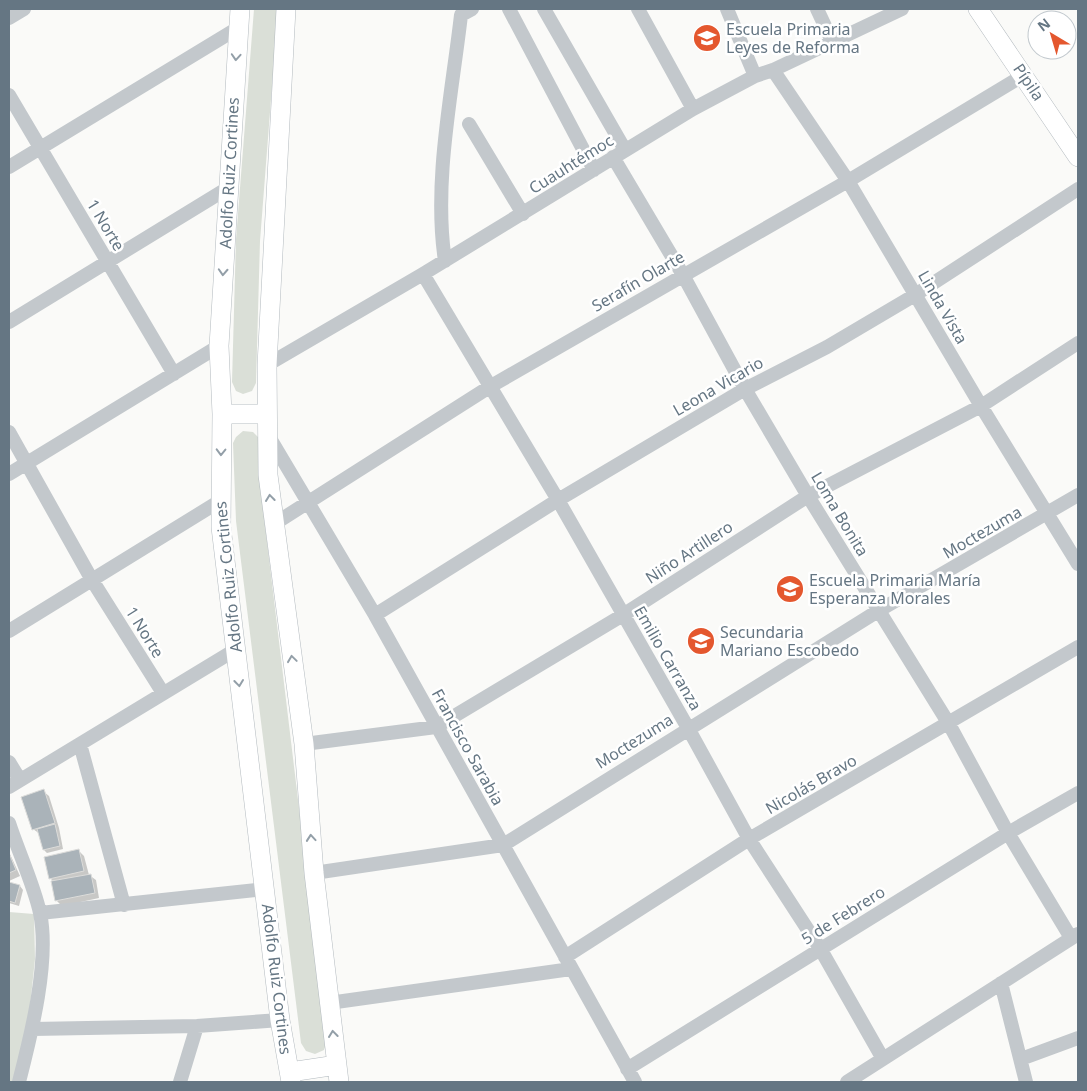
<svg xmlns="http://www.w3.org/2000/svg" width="1087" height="1091" font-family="'Noto Sans',sans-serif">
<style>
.green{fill:#dadfd7}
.shadow{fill:#0003}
.building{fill:#aab3b9;stroke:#dcdcda}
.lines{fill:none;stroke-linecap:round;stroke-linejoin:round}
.secondary-casing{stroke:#b3babf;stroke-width:20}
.minor{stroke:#c3c8cc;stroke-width:14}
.secondary{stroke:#fff;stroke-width:19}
.oneway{stroke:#939fa8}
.labels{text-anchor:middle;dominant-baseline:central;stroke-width:5;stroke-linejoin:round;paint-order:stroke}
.poi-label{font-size:16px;fill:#657683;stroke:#fff;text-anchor:start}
.street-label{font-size:16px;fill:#657683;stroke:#fff}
</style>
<rect width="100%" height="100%" fill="#fafaf8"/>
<!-- green -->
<path class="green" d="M254,9h24l-18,232 -4,142 -4,8 -9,3 -7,-3 -4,-9 4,-143z
M243,431l10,1 6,6 3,62 65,541 -3,9 -9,4 -9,-3 -5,-8 -65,-522 -3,-78 3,-6z
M9,912l25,2 1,45 -7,66 -15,57h-4z"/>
<!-- shadow -->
<path class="shadow" d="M43,791l6,5 10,32 4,21 -16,4 -3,-3 -4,-16 -7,-5z
M78,850l6,6 5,19 7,5 3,18 -37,8 -6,-6 -2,-18 -4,-4z
M9,852l11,24 -11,5z
M9,883l11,3 3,4 -4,16 -10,-3z"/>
<!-- building -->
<path class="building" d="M44,789l11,34 -23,7 -11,-33z
M55,824l5,22 -17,4 -6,-21z
M79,849l5,22 -35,8 -5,-22z
M9,853l7,17 -7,3z
M91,874l4,19 -40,8 -4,-20z
M9,882l11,3 -5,18 -6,-2z"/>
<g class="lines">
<defs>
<path id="secondary" d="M240,9l-21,337 3,68 -1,113 59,493 11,62
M286,9l-19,356 1,110 36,269 10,129 25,209
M978,9l100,148
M222,414h45
M290,1072l47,-7"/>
</defs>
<!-- secondary casing -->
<use href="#secondary" class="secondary-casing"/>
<!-- minor -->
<path class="minor" d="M509,9l85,161
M544,9l81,141
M638,9l55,100
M727,9l28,67
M817,9l15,32
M9,18l15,-9
M773,70l75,111 133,225 97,158
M9,95l165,279
M469,124l54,90
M613,157l70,118 62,114 63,107 141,228 59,109 63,105
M9,167l229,-139
M445,261c-12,-79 7,-167 16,-246l11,-6
M423,274l135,226 130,228 61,111 72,111 62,109
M9,322l219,-134
M267,365l156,-91 270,-165 62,-33 18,-6 129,-61
M9,432l83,148 71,113
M268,435l107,180 260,467
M9,474l210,-128
M274,524l217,-138 357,-205 176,-106
M375,615l183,-115 187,-111 82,-42 88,-52 163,-106
M9,631l211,-130
M80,744l44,161
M304,744l132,-17 187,-112 185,-119 173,-90 97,-63
M9,762l11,18
M9,787l226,-137
M9,823c9,28 25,62 31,90 10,48 -9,122 -21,169
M314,873l189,-28 375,-234 200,-116
M40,913l226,-24
M565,957l184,-118 329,-192
M1001,983l25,99
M329,1003l242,-34
M33,1029l164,-3 83,-6
M1021,1059l57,-21
M627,1069l381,-236 70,-40
M180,1082l17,-56
M847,1082l231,-148"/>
<!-- secondary -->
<use href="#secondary" class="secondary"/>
</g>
<!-- one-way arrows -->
<defs><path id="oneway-chevron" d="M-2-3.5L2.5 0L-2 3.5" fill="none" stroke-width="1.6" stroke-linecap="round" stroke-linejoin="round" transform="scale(1.25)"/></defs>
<g class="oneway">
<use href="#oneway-chevron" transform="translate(236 57) rotate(94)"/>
<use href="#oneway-chevron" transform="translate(223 272) rotate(93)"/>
<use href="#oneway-chevron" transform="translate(221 452) rotate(91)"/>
<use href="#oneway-chevron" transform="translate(270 498) rotate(-97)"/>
<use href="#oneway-chevron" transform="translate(292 659) rotate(-98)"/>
<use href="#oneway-chevron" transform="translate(239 683) rotate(83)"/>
<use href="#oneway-chevron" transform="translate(311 838) rotate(-95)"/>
<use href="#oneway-chevron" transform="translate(333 1034) rotate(-97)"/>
</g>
<!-- icons -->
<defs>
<symbol id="school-disc" viewBox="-11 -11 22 22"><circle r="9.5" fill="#e4572e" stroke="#fff"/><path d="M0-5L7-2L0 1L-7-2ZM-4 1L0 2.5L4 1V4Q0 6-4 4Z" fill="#fff"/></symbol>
</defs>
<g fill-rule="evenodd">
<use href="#school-disc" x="691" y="22" width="32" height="32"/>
<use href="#school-disc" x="774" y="573" width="32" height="32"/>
<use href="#school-disc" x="685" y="625" width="32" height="32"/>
</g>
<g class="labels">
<!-- poi labels -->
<g class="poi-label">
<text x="726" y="29">Escuela Primaria<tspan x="726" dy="18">Leyes de Reforma</tspan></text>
<text x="809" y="580">Escuela Primaria María<tspan x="809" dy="18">Esperanza Morales</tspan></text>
<text x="720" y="632">Secundaria<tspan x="720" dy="18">Mariano Escobedo</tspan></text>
</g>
<!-- street labels -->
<g class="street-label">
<text transform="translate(1029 82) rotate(56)">Pípila</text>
<text transform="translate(571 164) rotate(-32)">Cuauhtémoc</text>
<text transform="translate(229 173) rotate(-87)">Adolfo Ruiz Cortines</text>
<text transform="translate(106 225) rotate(59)">1 Norte</text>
<text transform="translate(638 281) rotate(-30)">Serafín Olarte</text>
<text transform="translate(943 307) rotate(60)">Linda Vista</text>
<text transform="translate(718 386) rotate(-30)">Leona Vicario</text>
<text transform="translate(840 514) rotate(59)">Loma Bonita</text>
<text transform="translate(982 532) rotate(-30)">Moctezuma</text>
<text transform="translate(689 552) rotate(-33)">Niño Artillero</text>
<text transform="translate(228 577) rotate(-96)">Adolfo Ruiz Cortines</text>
<text transform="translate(145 632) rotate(58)">1 Norte</text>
<text transform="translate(668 658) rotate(60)">Emilio Carranza</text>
<text transform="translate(634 741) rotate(-32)">Moctezuma</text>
<text transform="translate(468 747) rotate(61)">Francisco Sarabia</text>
<text transform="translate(811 784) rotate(-30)">Nicolás Bravo</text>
<text transform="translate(843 915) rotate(-32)">5 de Febrero</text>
<text transform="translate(277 979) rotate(83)">Adolfo Ruiz Cortines</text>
</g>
</g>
<!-- border -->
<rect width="1087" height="1091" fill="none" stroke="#657683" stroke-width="20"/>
<!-- north arrow -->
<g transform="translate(1052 35) rotate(322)"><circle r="24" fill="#ffffff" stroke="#c1c8cd"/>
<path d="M0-4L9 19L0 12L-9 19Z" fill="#e4572e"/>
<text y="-8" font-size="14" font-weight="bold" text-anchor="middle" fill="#657683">N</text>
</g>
</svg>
